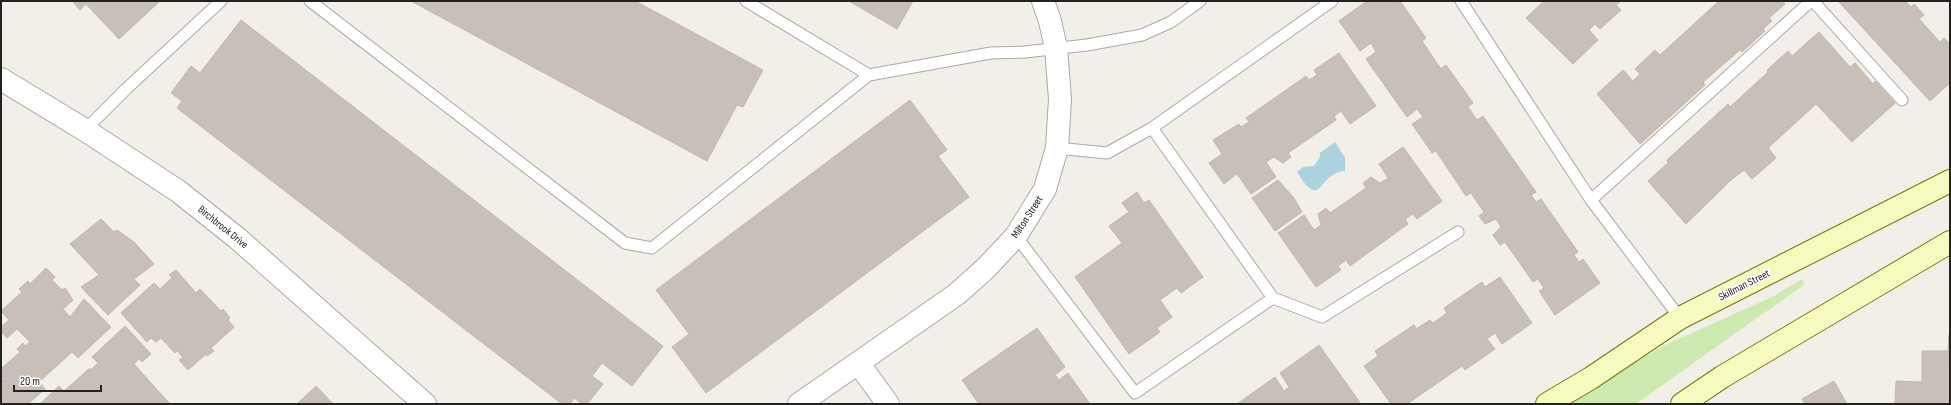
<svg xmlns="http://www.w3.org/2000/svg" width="1951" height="405" font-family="'Sofia Sans Condensed',sans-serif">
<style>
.grass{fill:#cdebb0}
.water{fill:#aad3df}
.building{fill:#c7bfb8;stroke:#c4b6ab}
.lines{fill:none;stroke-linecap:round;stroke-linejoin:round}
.service-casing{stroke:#a9a9a9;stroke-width:13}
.minor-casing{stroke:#a9a9a9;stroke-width:24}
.secondary-casing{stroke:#707d05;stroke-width:24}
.service{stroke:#fff;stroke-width:11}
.minor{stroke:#fff;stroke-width:22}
.secondary{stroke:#f7fabf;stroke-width:22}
.labels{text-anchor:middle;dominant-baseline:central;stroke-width:3.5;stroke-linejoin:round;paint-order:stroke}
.street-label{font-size:11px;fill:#222;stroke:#fff}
</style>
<rect width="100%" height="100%" fill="#f2efe9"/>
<!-- grass -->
<path class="grass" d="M1802,279l3,5 -169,120h-73l100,-58 111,-50z"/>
<!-- water -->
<path class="water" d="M1335,142l10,16v13c-27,1 -23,42 -48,1l6,-5 11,-1 6,-9v-4z"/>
<!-- building -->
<path class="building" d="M72,1h88l-41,38 -33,-35 -6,6z
M411,1h224l128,69 -20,37 -6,-2 -30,56z
M849,1h64l-16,28z
M1367,1h27l1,2 5,-2 26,37 -4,3 19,28 5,-4 27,38 -5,4 9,13 6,-4 53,76 -5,3 5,7 5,-3 37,53 -4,3 5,7 4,-3 17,24 -45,32 -16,-24 5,-3 -6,-9 -5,3 -28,-40 -5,3 -7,-10 8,-8 -5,-8 -11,5 -6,-8 5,-4 -13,-19 -5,3 -30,-45 -4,2 -20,-29 11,-7 -6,-8 -10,8 -41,-58 10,-7 -5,-9 -11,8 -21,-30z
M1544,1h77l-5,4 5,5 -21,19 -5,-5 -6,6 9,10 -25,24 -47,-46z
M1719,1h64l2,3 -16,14 3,3 -9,8 2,2 -23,21 -2,-2 -37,32 2,3 -65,59 -43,-50 26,-24 10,11 7,-7 -5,-5 20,-19 5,5z
M1838,1h67l6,6 3,-3 10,11 -5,4 21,23 4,-4 6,6v39l-20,18z
M241,20l422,326 -31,40 -30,-23 -10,13 11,8 -16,20h-5l-8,-6 -4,6h-8l-385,-296 5,-7 -11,-8 20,-27 9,7z
M1819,32l31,35 5,-4 18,21 2,-3 20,22 -43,39 -36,-38 -48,44 8,10 -24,21 -8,-9 -13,10 -45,44 -38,-43 20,-18 -1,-3 61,-56 2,3 38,-35 -1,-2 21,-19 4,5z
M1339,53l37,53 -26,18 -9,-13 -7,5 2,4 -48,33 3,4 -8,6 -9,-6 -8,5 10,15 -25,17 -14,-20 -13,10 -15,-21 13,-9 -9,-14 26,-16 2,3 8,-5 -3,-4 60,-42 3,4 8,-5 -3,-5z
M910,100l37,50 -9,6 31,41 -263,196 -34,-46 17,-13 -33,-44z
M1403,147l39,54 -25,18 -4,-5 -8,5 3,5 -58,42 -4,-6 -8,6 3,4 -25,17 -38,-54 26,-18 10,15 7,-5 -3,-11 8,-6 4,5 36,-25 -3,-5 8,-6 9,6 8,-5 -9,-14z
M1278,180l16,18 8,14 -27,19 -23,-33z
M1137,192l7,11 5,-3 54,77 -22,16 -4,-5 -17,12 12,17 -15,11 3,4 -31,22 -54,-77 47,-34 -13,-17 20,-14 -7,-9z
M101,219l13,13 3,-2 17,12 20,22 -20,15 6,6 -32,30 -27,-28 18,-12 -29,-31z
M46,268l9,9 -3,3 10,10 3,-2 8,12 -10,9 7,8 14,-18 27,28 -33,31 -6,-6 -33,30 6,7 -17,15h-27v-23l3,-2 -3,-3v-7l19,-17 -3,-3 6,-6 2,3 5,-4 -13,-13 -10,9 -6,-7v-4l8,-7 -8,-9 21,-19 -3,-3 9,-8 2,3z
M176,270l20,23 4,-4 21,22 2,-2 7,9 -2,2 6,7 -23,21 3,3 -7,5 -1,-2 -18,16 -9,-10 4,-3 -6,-6 -2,2 -14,-15 -5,4 -5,-4 -4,4 -26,-29 33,-30 6,6 12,-11 -3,-3z
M1500,277l32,46 -30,21 -7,-11 -8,6 8,10 -30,21 -3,-4 -55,38h-16l-27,-38 14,-10 -3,-5 39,-26 2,4 14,-9 3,3 14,-10 -3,-5 38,-26 3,5z
M125,326l26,28 -9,8 -3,-3 -5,5 36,40h-130l19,-18 5,5 26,-23 1,2 7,-7 -6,-6z
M1037,328l28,39 -10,8 4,5 9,-7 22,31h-111l-17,-24z
M1949,335l1,69h-55l1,-23 26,1v-31h26z
M1319,345l42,59h-124l38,-27 9,14 5,-4 -9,-14z
M1834,381l13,23h-42l-3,-5z
M316,386l17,18h-36z"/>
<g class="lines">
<defs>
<path id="service" d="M310,1l315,242 27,5 217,-173
M746,1l123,74 122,-22 34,-1 62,-7 55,-10 29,-13 29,-21
M1461,1l130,199 89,118
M1813,1l89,99
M85,130l41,-41 95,-88
M1057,148l50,5 45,-25 180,-127
M1591,200l220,-199
M1016,236l119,157 138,-95 -121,-170
M1273,298l49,19 136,-85"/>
<path id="minor" d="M1,79l84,51 93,61 59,47 188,166
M859,364l29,40
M799,404l158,-110 29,-26 30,-32 29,-47 12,-41 3,-49 -4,-51 -6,-27 -7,-20"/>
<path id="secondary" d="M1547,404l44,-26 89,-60 270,-137
M1682,404l40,-27 228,-135"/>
</defs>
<!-- service casing -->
<use href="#service" class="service-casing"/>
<!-- minor casing -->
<use href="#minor" class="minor-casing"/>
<!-- secondary casing -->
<use href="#secondary" class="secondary-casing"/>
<!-- service -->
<use href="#service" class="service"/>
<!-- minor -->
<use href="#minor" class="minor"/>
<!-- secondary -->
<use href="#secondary" class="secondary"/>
</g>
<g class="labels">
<!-- street labels -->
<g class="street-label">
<text transform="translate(1027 217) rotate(-57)">Milton Street</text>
<text transform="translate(223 227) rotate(39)">Birchbrook Drive</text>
<text transform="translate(1744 285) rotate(-27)">Skillman Street</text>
</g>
</g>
<!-- border -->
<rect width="1951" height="405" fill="none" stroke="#222222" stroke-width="4"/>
<!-- scale -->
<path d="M14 385v6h87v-6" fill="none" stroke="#222222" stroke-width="2"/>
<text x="20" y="385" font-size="12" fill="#222222" stroke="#ffffff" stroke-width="3" paint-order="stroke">20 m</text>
</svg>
